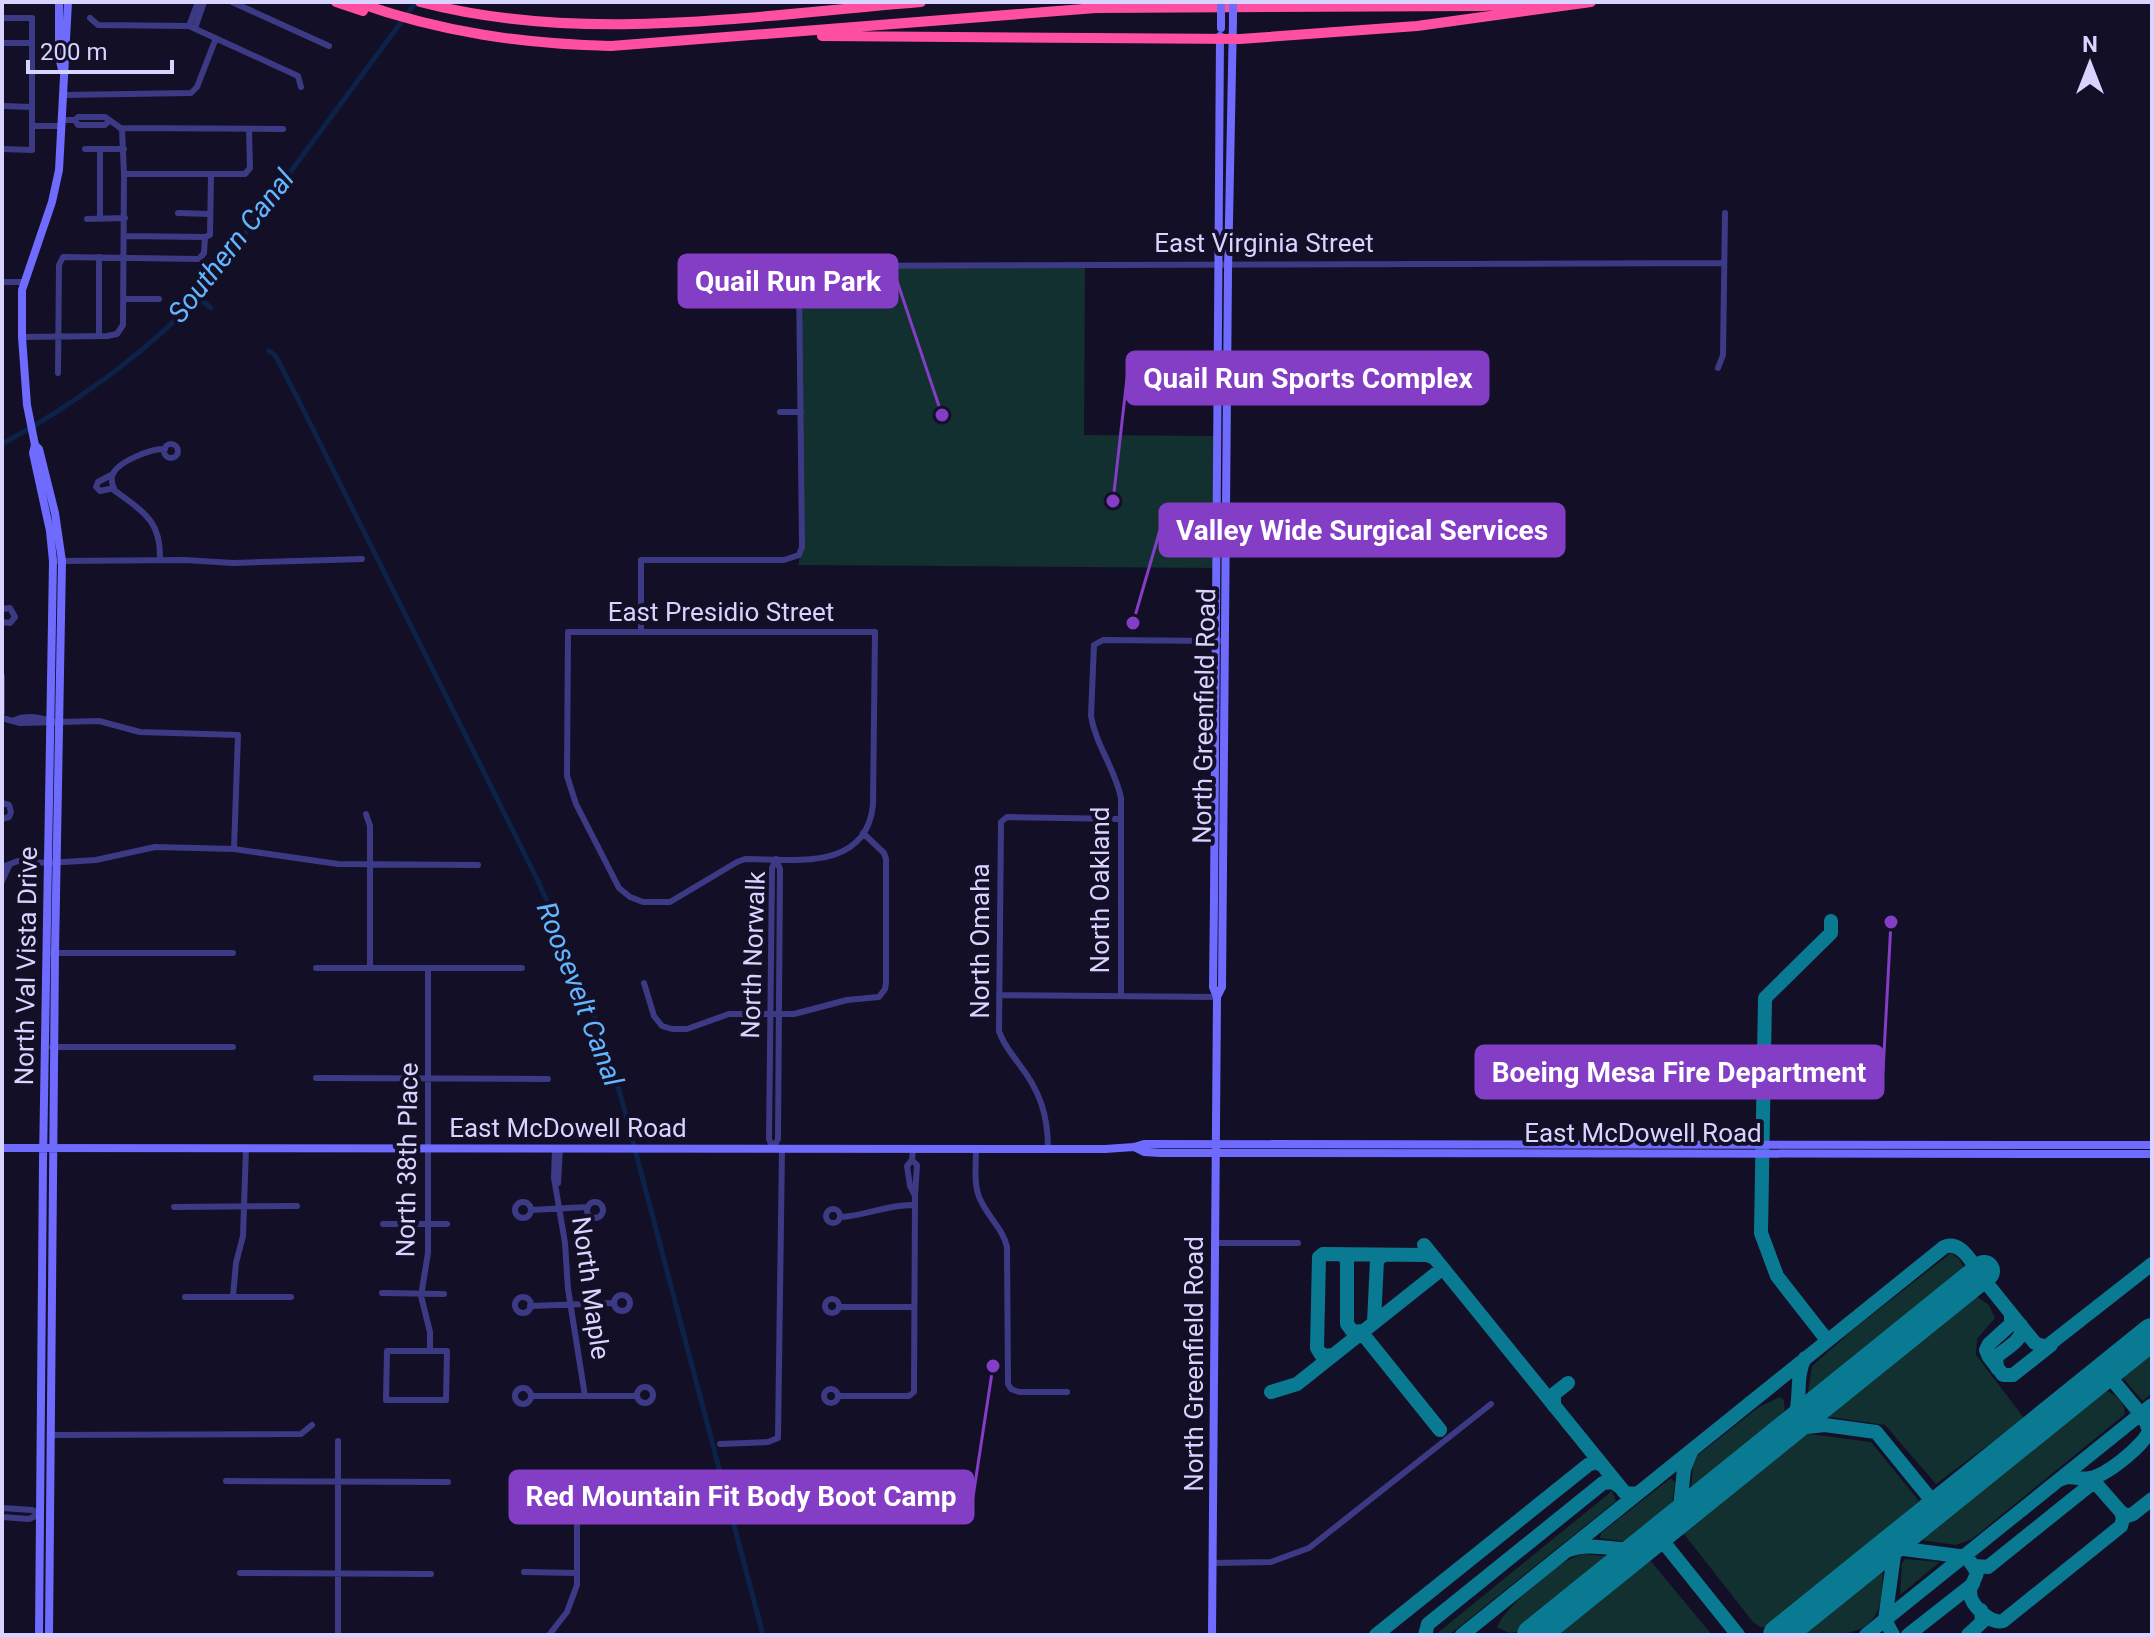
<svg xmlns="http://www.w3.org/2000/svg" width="2154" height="1637" font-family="Roboto,sans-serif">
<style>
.green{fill:#12302f}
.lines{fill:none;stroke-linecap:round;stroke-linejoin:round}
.canal{stroke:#0c2248;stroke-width:5}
.taxiway{stroke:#0a7a92;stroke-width:14}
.runway{stroke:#0a7a92;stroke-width:32}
.minor{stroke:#3d3a85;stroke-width:6}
.secondary{stroke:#6f6bff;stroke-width:8}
.motorway{stroke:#ff4fa3;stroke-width:10}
.secondary-bridge{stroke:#6f6bff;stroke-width:8}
.labels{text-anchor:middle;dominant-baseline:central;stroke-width:8;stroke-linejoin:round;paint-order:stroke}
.street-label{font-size:26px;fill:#d9d4ff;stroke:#130f26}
.water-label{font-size:28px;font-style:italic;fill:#62b6ff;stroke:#130f26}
.leader{fill:none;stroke:#843dc5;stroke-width:3}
.callout-dot{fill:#843dc5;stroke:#130f26;stroke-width:3}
.callout{fill:#843dc5;stroke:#843dc5;stroke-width:3}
.callout-label{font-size:28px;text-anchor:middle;font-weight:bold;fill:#fff}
</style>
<rect width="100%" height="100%" fill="#130f26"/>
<!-- green -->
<path class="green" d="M1085,263l-1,172 134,1 -1,132 -419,-3 4,-18 -3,-268 5,-13z
M1951,1253l9,7 4,9 -2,5 -155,125 5,-33 43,-38z
M1977,1297l12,8 6,13 -18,21 -1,16 48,63 -88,66 -51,-59 -61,-9 139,-113z
M2152,1353v40l-9,8 -21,-24z
M2107,1391c8,3 21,15 17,24l-152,124 -16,6 -35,-5z
M1780,1397l4,3 1,16 -94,74 2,-25 5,-10 61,-48z
M1802,1433l69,9 48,59 -152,126h-7l-7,-5 -69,-88v-4z
M1671,1478l4,5 -4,26 -43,33 -28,-4 1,-5z
M1612,1491l4,10 -167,134h-14z
M1583,1554l22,2 3,3 -91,73 -8,1 -12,-6c8,-20 64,-69 86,-73z
M1649,1559l63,76h-161l93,-75z
M1905,1559l35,3 -40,33 2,-32z
M1880,1572l3,3c-1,10 -1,22 -4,32 -9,30 -47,30 -72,26z"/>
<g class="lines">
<!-- canal -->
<path class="canal" d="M198,297l13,11
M269,351l6,4 22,42 240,482c34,73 64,147 86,225l140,531
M2,444c67,-36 144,-91 196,-147l218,-295"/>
<!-- taxiway -->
<path class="taxiway" d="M1424,1245l201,248 12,1
M1342,1254l5,6v64l6,8 11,-1
M1980,1275l55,68 11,4 106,-83
M2011,1314v10l-22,20 -3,6 3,7 14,18h10l38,-30
M1374,1322l3,-62 6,-5
M1362,1333l78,97
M1827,1340l-50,-64 -16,-43 4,-235 66,-65v-12
M1333,1355l-11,1 -5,-8 2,-91 4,-3 104,1 8,3
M1997,1368l-1,-11c10,-9 29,-17 25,-32
M1271,1392l26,-8 146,-116
M1554,1406v-12l14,-11
M1788,1429l37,-4 51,7 61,75
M1788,1429c17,-20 5,-50 17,-71
M2089,1478c15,0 55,-33 60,-47l-4,-12 -40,-48
M2059,1480l8,-3 25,2 29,33 6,4 6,-2 19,-15
M1679,1517l5,-48 7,-17
M1671,1524l-6,7v13l73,91
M1888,1547l79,10 10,15c-1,7 -7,13 -7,20 0,13 20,32 33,29l118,-95 2,-7 -2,-7
M1569,1550c23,-9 47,2 71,-1
M1975,1566l13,1 107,-86
M1376,1635l212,-170 7,-3 7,3
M1425,1635l3,-11 175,-141 10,-1 7,5
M1462,1635l482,-388c17,-7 27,15 37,27
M1866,1635l286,-230
M1893,1635l-8,-15 11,-79
M1908,1635l65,-51
M1968,1635l14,-13 -1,-12"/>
<!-- runway -->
<path class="runway" d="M1533,1635l451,-364
M1779,1635l373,-301"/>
<!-- minor -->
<path class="minor" d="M232,2l97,44
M2,18h30v132l-30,-1
M90,18l8,7 91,1 109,50 3,11
M189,26l9,-24
M195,28l9,-26
M2,43h30
M63,95l128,-2 6,-6 19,-49
M2,106l30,1
M62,120h13l3,5h27l4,-4
M32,126h30
M120,128l163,1
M85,149h39
M100,149v69
M124,174h121l5,-6 -1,-39
M178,213l32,1
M87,219l38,-1
M205,237l5,-2 1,-61
M99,257v79
M2,282h22
M124,299h35
M22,337l85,-1 10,-2 6,-9 1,-151 -2,-45 -17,-12h-27l-3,3
M1718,368l5,-13 2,-142
M58,373l1,-108 4,-8 136,2 5,-6 1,-16 -80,-1
M780,412h21
M164 451a7 7 0 1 1 14 0a7 7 0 1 1-14 0Z
M113,474l-15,8 -2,5 4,4 14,-3
M160,559c1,-39 -17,-47 -46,-69 -1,-5 -3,-8 -2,-14 4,-14 40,-28 53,-27
M58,561l127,-1 48,3 129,-4
M2,609l8,-1 5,9 -5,6 -8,-1
M568,632h307l-2,173c-7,67 -80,54 -128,54l-8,3 -67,40h-27l-13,-5 -11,-9 -43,-84 -9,-28z
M641,632v-72h143l15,-5 3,-8 -3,-268 1,-9 4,-4 920,-3
M2,676v37
M2,718l18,5 79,-2 41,11 98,3 -4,114
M15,720c11,-5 24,-3 35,1
M2,803l7,2 2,7 -2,5 -7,2
M366,814l4,12v142
M2,867l16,-6 30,2 48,-3 59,-13 79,2 104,15 140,1
M2,881l7,-15
M53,953h180
M316,968h206
M428,968v285l-7,43 9,36v19h17l-1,49h-60l1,-49h43
M644,983l10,33 8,10 10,3h15l42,-15h65l53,-14 32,-3 6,-8 1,-6v-124l-2,-6 -21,-20
M999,995l218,2
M1121,996v-198c-6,-30 -25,-52 -30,-82l3,-71 9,-5 116,1
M52,1047h181
M316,1078l232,1
M555,1148l-1,30 11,65 3,46 17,107
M773,1148l5,-9 2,-270 -4,-10
M773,1148l-4,-9 3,-271 4,-9
M976,1149c0,17 -3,37 5,52 8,17 22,28 26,46l1,137 3,5 8,3h48
M1048,1149c0,-34 -8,-58 -29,-85 -8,-11 -16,-20 -20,-33l2,-209 6,-5 114,2
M912,1160l5,5 -2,31 -5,-10 -3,-20 5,-6 1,-11
M558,1183l2,-35
M587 1210a8 8 0 1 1 16 0a8 8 0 1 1-16 0Z
M515 1210a8 8 0 1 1 16 0a8 8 0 1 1-16 0Z
M174,1207l123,-1
M826 1216a7 7 0 1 1 14 0a7 7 0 1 1-14 0Z
M531,1210l57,-3
M840,1217c26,-1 47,-13 75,-12
M383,1224h64
M1214,1243h84
M382,1293l62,1
M614 1303a8 8 0 1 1 16 0a8 8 0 1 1-16 0Z
M233,1296l3,-33 7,-27 3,-88
M185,1297h106
M515 1305a8 8 0 1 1 16 0a8 8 0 1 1-16 0Z
M825 1306a7 7 0 1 1 14 0a7 7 0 1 1-14 0Z
M530,1306l84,-3
M839,1307h75
M637 1395a8 8 0 1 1 16 0a8 8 0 1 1-16 0Z
M515 1396a8 8 0 1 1 16 0a8 8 0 1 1-16 0Z
M824 1396a7 7 0 1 1 14 0a7 7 0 1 1-14 0Z
M531,1396h106
M838,1396h71l5,-4 1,-196
M50,1435l251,-1 11,-9
M720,1444l48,-2 10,-4 4,-290
M226,1481l222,1
M523,1486l54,1v98l-10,27 -18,23
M2,1508l30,2 8,4
M2,1517l27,2 11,-5
M1213,1563l58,-1 38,-14 182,-144
M524,1572l53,1
M240,1573l191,1
M338,1635v-194"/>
<!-- secondary -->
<path class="secondary" d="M59,2v54l3,14
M35,445l4,4 16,64 7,48 -7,392 -6,682
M1217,997l5,-10 6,-716 5,-252
M1134,1147l10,5 16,1 992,1
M2,1148l1103,1 29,-2 10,-3 1008,1
M39,1635l4,-475 10,-599 -3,-30 -17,-78 2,-8 -8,-40 -5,-68v-47l30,-88 7,-32 9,-168
M1212,1635l5,-638 -4,-10 1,-88 6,-863"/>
<!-- motorway -->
<path class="motorway" d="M336,2l27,9
M356,2c84,30 166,42 255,44l485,-38 387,-2 62,-4
M420,2c164,43 335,13 501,0
M822,36l418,3 177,-13 174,-24"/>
<!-- secondary-bridge -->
<path class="secondary-bridge" d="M1233,2v17
M1221,28v-26"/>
</g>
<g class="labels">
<!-- street labels -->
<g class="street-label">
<text x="1264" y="243">East Virginia Street</text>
<text x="721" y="612">East Presidio Street</text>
<text transform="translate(1204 716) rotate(-89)">North Greenfield Road</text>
<text transform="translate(1100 890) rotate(-90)">North Oakland</text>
<text transform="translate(980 941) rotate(-90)">North Omaha</text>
<text transform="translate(753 955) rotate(-88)">North Norwalk</text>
<text transform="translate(26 966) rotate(-89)">North Val Vista Drive</text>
<text x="568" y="1128">East McDowell Road</text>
<text x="1643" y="1133">East McDowell Road</text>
<text transform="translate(407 1160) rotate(-89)">North 38th Place</text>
<text transform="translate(591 1288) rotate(82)">North Maple</text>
<text transform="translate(1194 1364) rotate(-90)">North Greenfield Road</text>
</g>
<!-- water labels -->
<g class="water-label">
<text transform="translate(231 246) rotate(-52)">Southern Canal</text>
<text transform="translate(580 994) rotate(69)">Roosevelt Canal</text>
</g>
</g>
<!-- callouts -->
<path class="leader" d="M942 415L897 281M1113 501L1127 378M1133 623L1160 530M1891 922L1883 1072M993 1366L973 1497"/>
<g class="callout-dot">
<circle cx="942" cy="415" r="8"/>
<circle cx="1113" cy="501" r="8"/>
<circle cx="1133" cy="623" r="8"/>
<circle cx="1891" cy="922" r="8"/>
<circle cx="993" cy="1366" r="8"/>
</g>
<g class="callout">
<rect x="679" y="255" width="218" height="52" rx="8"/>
<rect x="1127" y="352" width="361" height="52" rx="8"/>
<rect x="1160" y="504" width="404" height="52" rx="8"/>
<rect x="1476" y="1046" width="407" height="52" rx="8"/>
<rect x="510" y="1471" width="463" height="52" rx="8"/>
</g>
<g class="callout-label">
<text x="788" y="291">Quail Run Park</text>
<text x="1308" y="388">Quail Run Sports Complex</text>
<text x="1362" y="540">Valley Wide Surgical Services</text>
<text x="1679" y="1082">Boeing Mesa Fire Department</text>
<text x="741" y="1506">Red Mountain Fit Body Boot Camp</text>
</g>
<!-- border -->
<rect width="2154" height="1637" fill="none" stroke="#d9d4ff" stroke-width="8"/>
<!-- north arrow -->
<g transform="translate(2090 64)" stroke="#130f26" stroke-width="6" paint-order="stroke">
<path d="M0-6L14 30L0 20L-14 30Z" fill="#d9d4ff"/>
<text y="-12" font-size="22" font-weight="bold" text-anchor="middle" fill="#d9d4ff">N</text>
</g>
<!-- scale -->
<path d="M28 60v12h144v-12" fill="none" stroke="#d9d4ff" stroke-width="4"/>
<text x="40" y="60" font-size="24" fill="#d9d4ff" stroke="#130f26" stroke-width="6" paint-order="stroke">200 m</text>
</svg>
